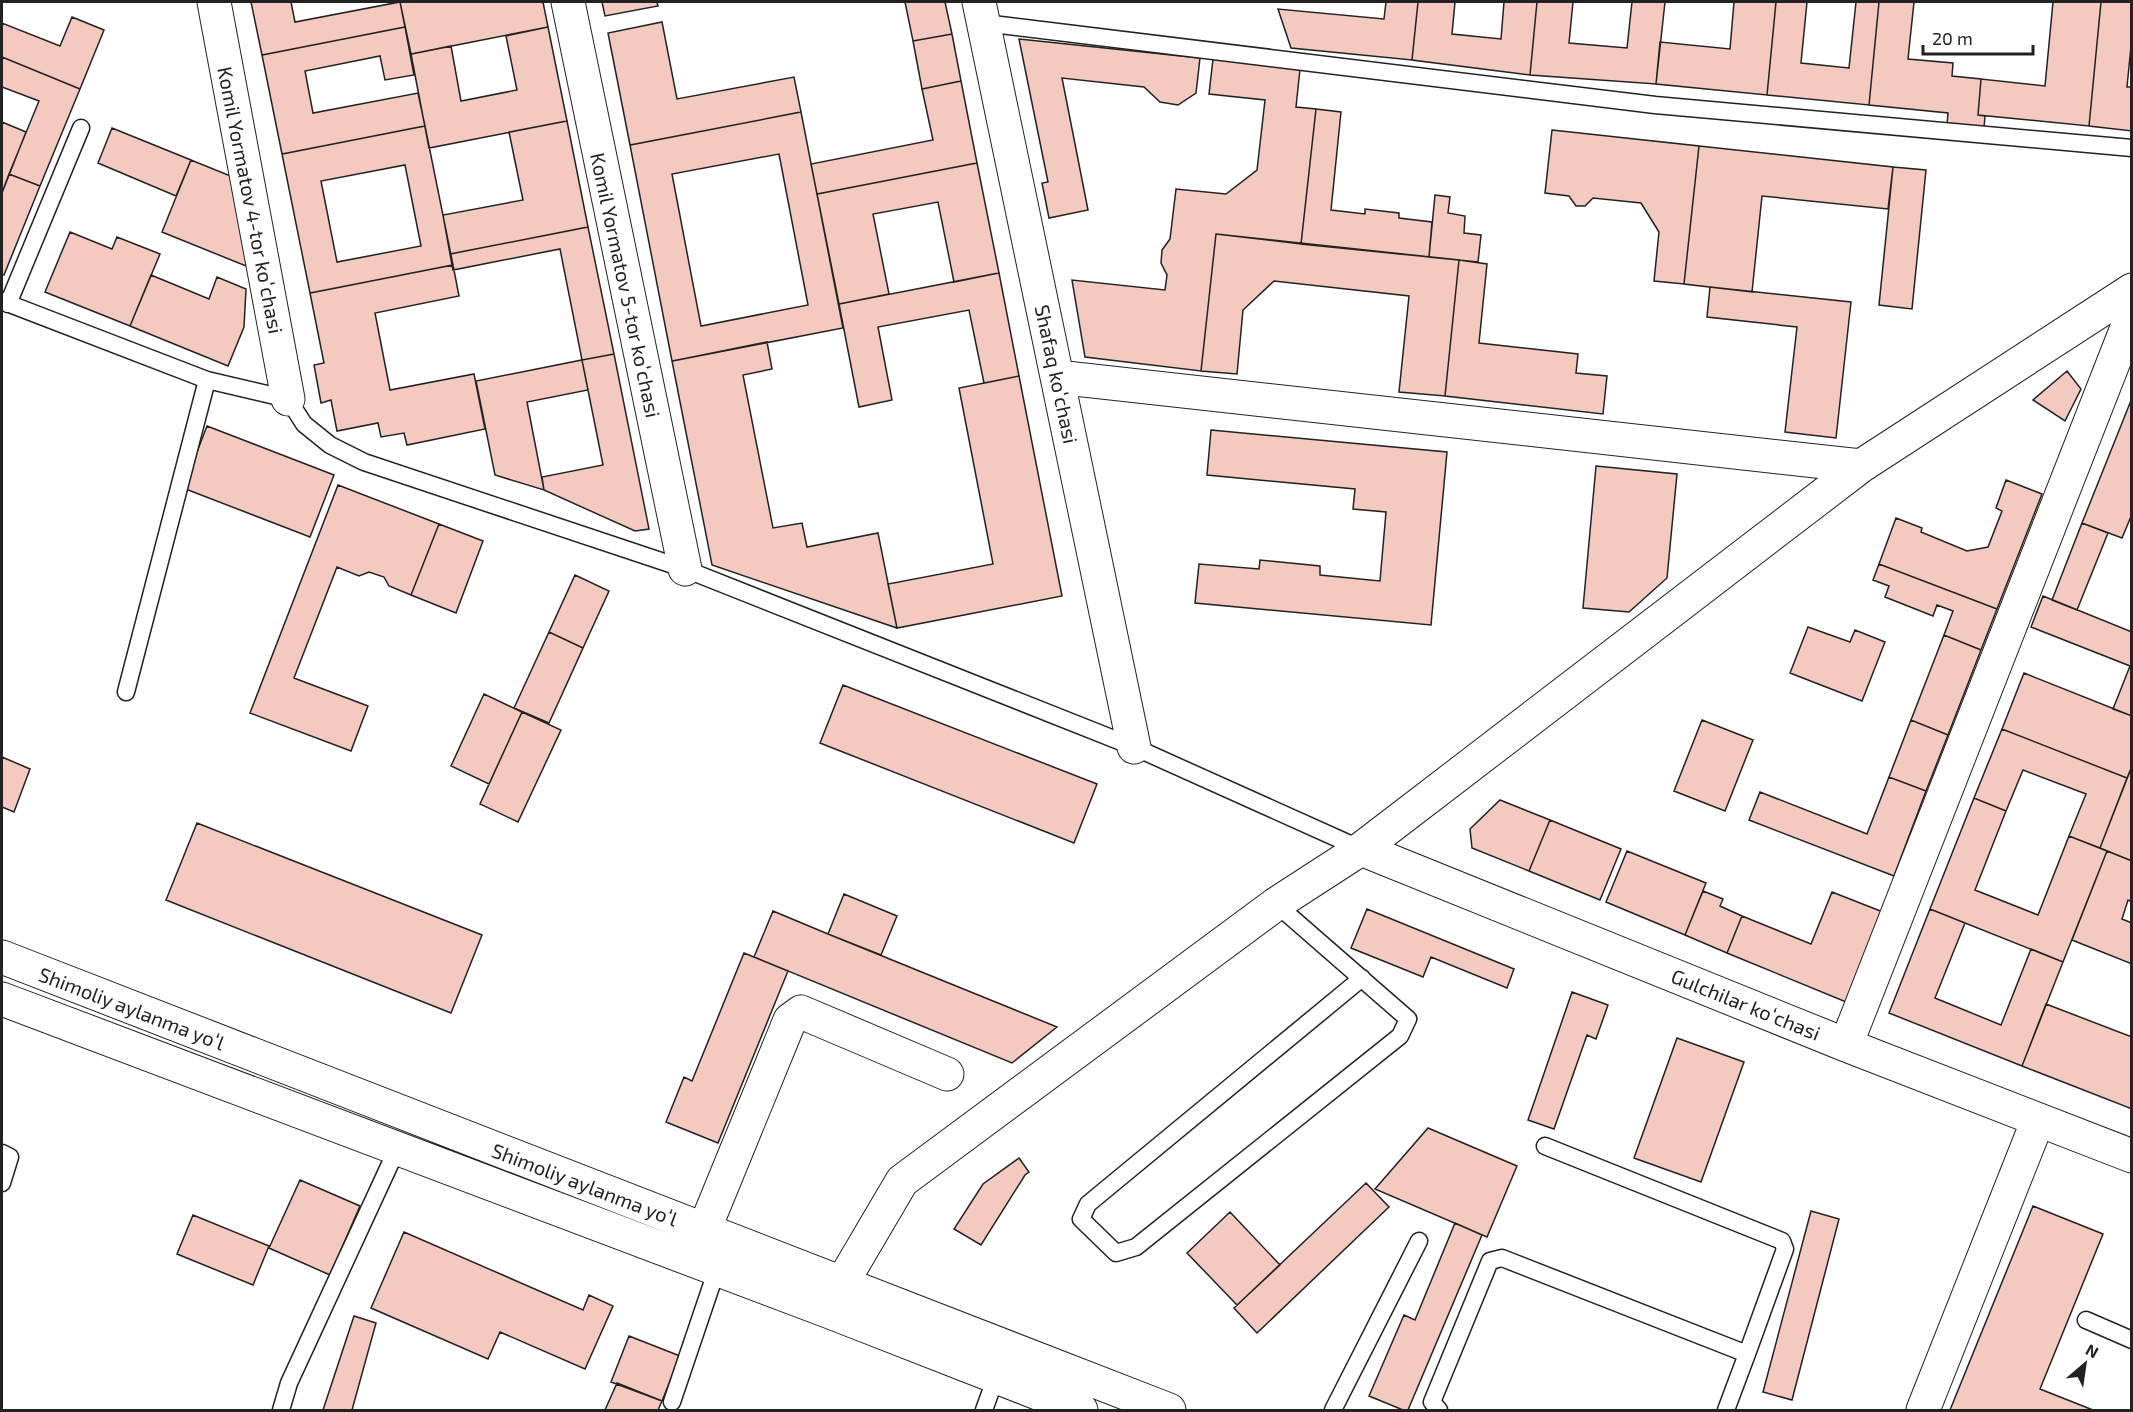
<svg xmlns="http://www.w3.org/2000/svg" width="2133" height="1412" font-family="'Exo 2',sans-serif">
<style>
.building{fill:#f3c9c0;stroke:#222;stroke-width:1.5;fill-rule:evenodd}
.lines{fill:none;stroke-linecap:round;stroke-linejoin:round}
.service-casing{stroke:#222;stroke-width:19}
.minor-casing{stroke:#222;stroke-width:35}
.primary-casing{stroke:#222;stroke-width:35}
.service{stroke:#fff;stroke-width:16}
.minor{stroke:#fff;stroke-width:33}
.primary{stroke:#fff;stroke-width:33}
.labels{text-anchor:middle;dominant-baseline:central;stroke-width:4.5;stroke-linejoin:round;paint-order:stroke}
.street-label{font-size:20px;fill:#222;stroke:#fff}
</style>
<rect width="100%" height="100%" fill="#fff"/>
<!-- building -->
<path class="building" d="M251,2h40l4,20 105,-20 5,25 -143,28z
M400,2h143l5,25 -137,27z
M602,2h55l1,4 -53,10z
M905,2h40l7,32 -39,7z
M1386,2h32l-6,58 -121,-12 -13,-39 106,10z
M1418,2h37l-3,32 49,5 3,-37h33l-7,73 -118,-15z
M1537,2h36l-4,41 58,5 5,-46h33l-9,82 -126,-9z
M1734,2h42l-9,93 -111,-11 4,-42 70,7z
M1776,2h31l-6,61 48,5 7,-66h23l-10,103 -102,-10z
M1879,2h35l-6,57 45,4 -1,13 29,3 -3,36 7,1 -1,12 -37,-4 1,-11 -79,-8z
M2053,2h48l-12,124 -111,-11 3,-36 64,7z
M2101,2h31v34l-5,51h5v44l-43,-5z
M72,17l32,13 -24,59 -78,-32v-34l58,23z
M662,22l15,77 117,-22 7,35 -171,33 -22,-112z
M405,27l9,48 -29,5 -5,-24 -75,15 8,42 105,-20 7,33 -143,28 -20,-99z
M548,27l19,94 -138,27 -18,-94 40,-8 10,55 56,-11 -11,-54z
M952,34l9,47 -39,8 -9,-48z
M1019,39l181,19 -4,35 -18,12 -18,-3 -16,-15 -82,-9 26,132 -39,8 -7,-35 6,-1z
M2,57l78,32 -40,97 -31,-12 30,-73 -37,-14z
M1213,59l87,10 -4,38 20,2 -15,135 -85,-10 -15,137 -116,-14 -13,-77 93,10 2,-15 -6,-12 1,-13 8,-11 6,-50 50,5 31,-24 8,-70 -56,-6z
M961,81l16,82 -160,31 -6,-30 122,-24 -11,-51z
M1316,109l25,3 -10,98 34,4v-5l34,4v5l33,4 -3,35 -128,-13z
M801,112l42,216 -171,33 -42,-216zM779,154l29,151 -107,21 -29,-152z
M567,121l21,106 -138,27 -7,-39 80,-15 -14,-68z
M2,122l24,10 -24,61z
M425,126l28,139 -143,28 -28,-139zM405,165l16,81 -84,16 -16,-81z
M112,128l79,32 -15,36 -78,-33z
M1552,130l147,16 -15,138 -30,-3 5,-49 -18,-29 -48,-5 -8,8h-9l-7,-10 -24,-3z
M1699,146l194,21 -5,42 -126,-13 -10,96 -68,-8z
M191,160l42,17 18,91 -89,-36z
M977,163l22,110 -45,9 -16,-80 -65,12 16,80 -50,10 -22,-110z
M1893,167l33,3 -14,139 -33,-4z
M9,174l31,12 -36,89 -2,-1v-81z
M1435,195l15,2 -2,16 17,3 -1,17 17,2 -3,27 -49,-5z
M588,227l26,127 -32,6 -22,-111 -107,21 -3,-16z
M70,232l42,17 5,-12 43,17 -30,72 -85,-34z
M1216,234l243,26 -14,136 -46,-4 10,-96 -135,-15 -31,29 -6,64 -36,-3z
M1459,260l28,4 -8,79 99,11 -2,19 31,3 -4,38 -158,-18z
M453,265l6,31 -84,17 15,77 84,-16 11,55 -78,16 -3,-12 -23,4 -3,-14 -41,8 -6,-31 -10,3 -7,-38 10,-2 -14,-70z
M999,273l20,103 -35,7 -15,-73 -91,17 14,73 -33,7 -20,-103z
M151,275l58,24 8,-22 29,12 -2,38 -16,39 -98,-40z
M1710,287l141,15 -15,136 -51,-6 12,-105 -90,-10z
M767,342l5,27 -29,6 30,153 29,-5 5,24 71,-14 19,95 -185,-63 -40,-204z
M614,354l35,175 -14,2 -91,-41 -2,-13 61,-12 -21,-105z
M582,360l6,30 -61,12 17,88 -49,-15 -19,-94z
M2067,371l14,18 -16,32 -32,-21z
M1019,376l43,220 -165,32 -9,-44 105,-20 -34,-176z
M2132,398v116l-10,24 -40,-15z
M207,426l127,49 -24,62 -127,-49z
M1211,430l236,22 -16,173 -236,-22 4,-39 60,5 1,-9 60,6v9l60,6 6,-69 -33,-3 2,-20 -148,-14z
M1596,466l81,8 -10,104 -38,34 -46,-4z
M2006,480l36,14 -45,115 -118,-45 17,-46 26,10 -1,4 46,19 21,-4 14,-36 -6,-3z
M338,485l101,39 -28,71 -22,-9 -5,-9 -15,-5 -10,4 -22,-9 -43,111 74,28 -17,45 -101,-38z
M2082,523l26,10 -31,77 -25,-10z
M439,524l44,17 -27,72 -45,-18z
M1879,564l118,45 -16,41 -37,-15 9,-24 -16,-6 -4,11 -48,-19 4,-11 -16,-6z
M575,575l34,16 -26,57 -34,-16z
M2043,596l89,36v84l-19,-7 17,-43 -99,-39z
M1808,627l42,15 5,-12 30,12 -23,59 -72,-28z
M549,632l34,16 -34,75 -35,-15z
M1944,635l37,15 -33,85 -37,-15z
M2024,673l108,43v50l-5,12 -125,-49z
M843,685l254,99 -23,59 -254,-100z
M484,694l38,18 -33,72 -38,-18z
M522,712l39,18 -43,92 -38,-18z
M1702,720l51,20 -28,71 -51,-20z
M1911,720l37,15 -22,56 -37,-14z
M2002,729l125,49 -27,70 -31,-12 17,-42 -63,-24 -17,41 -32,-13z
M2,757l28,12 -16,43 -12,-5z
M2132,766v95l-32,-13z
M1889,777l37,14 -32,85 -145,-56 11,-28 107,42z
M1974,798l32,13 -31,79 63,25 31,-79 38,15 -44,111 -133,-53z
M1500,800l50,20 -21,51 -57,-23 -2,-19z
M1550,820l71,29 -21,51 -71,-29z
M197,823l285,112 -31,78 -285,-113z
M1627,851l79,32 -21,52 -79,-33z
M2107,851l25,10v41l-4,-2 -6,19 10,4v41l-60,-24z
M1703,891l20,8 -3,7 22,10 -15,37 -42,-18z
M1832,892l56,22 -37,90 -124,-51 15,-37 69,28z
M844,894l53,22 -16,39 -53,-21z
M1367,909l147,60 -7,19 -76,-31 -8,20 -72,-29z
M1930,909l35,14 -30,75 66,27 30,-76 32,13 -41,104 -133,-53z
M773,911l55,23 229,93 -45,36 -258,-106z
M744,953l44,18 -70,172 -52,-21 18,-45 8,4z
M1572,992l36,13 -12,34 -9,-4 -33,94 -26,-9z
M2046,1004l86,33v72l-110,-43z
M1677,1038l67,24 -43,120 -67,-24z
M1428,1128l89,38 -30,71 -112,-48z
M1019,1158l10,14 -4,3 -44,70 -27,-16 29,-45z
M300,1180l60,26 -30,69 -61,-27z
M1366,1183l23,24 -132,126 -23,-25z
M2033,1206l70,28 -63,155 53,21h-143z
M1811,1211l28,8 -47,181 -29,-8z
M1230,1212l50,53 -43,40 -50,-52z
M193,1215l76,31 -16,39 -76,-31z
M1455,1223l27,12 -74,175h-5l-34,-14 35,-81 11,5z
M404,1232l179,78 6,-15 24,11 -28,63 -85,-37 -12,27 -117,-51z
M354,1316l22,7 -24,87h-29z
M629,1336l51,20 -18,45 -51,-19z
M617,1383l45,18 -4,9h-53z"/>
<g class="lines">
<defs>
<path id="service" d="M984,23l671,82 477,43
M2,301l205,79 81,19 16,25 26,21 34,17 321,107 449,178 227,102
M8,304l73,-176
M126,692l81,-312
M1276,904l132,115 -8,17 -264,211 -20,6 -35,-34 7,-15 274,-226
M2,1153l8,4 -8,26
M2086,1320l46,20
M672,1402l45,-133
M281,1410l8,-27 108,-234
M984,1410l12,-33
M1333,1410l86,-169
M1439,1410l-7,-8 58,-141 12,-3 245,96 38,-105 -3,-8 -237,-95
M1726,1410l21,-56"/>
<path id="minor" d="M214,2l74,397
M568,2l117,567
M979,2l155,745
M1057,377l804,89
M1361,849l485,196 286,111
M1846,1045l286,-730
M704,1230l86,-210 11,-8 146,62
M842,1283l60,-102 374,-277 85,-55 500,-383 271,-176
M1923,1410l115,-290"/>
<path id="primary" d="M2,957l1167,453
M2,999l828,313 251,98"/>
</defs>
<!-- service casing -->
<use href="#service" class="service-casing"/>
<!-- minor casing -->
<use href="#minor" class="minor-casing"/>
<!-- primary casing -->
<use href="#primary" class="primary-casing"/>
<!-- service -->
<use href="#service" class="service"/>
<!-- minor -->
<use href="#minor" class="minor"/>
<!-- primary -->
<use href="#primary" class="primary"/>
</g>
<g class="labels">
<!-- street labels -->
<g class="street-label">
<text transform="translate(251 200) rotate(79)">Komil Yormatov 4-tor koʻchasi</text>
<text transform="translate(626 285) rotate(78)">Komil Yormatov 5-tor koʻchasi</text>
<text transform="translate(1057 374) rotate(78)">Shafaq koʻchasi</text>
<text transform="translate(1746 1004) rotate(22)">Gulchilar koʻchasi</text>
<text transform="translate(132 1008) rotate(21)">Shimoliy aylanma yoʻl</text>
<text transform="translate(585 1184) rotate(21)">Shimoliy aylanma yoʻl</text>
</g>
</g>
<!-- border -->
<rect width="2133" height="1412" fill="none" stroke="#222222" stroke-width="6"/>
<!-- north arrow -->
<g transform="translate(2085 1364) rotate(29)" stroke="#ffffff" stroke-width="4.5" paint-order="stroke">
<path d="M0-4.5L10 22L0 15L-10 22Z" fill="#222222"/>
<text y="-9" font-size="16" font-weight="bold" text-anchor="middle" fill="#222222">N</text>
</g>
<!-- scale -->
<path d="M1923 45v9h110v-9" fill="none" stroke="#222222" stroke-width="3"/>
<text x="1932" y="45" font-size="18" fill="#222222" stroke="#ffffff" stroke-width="4.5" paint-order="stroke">20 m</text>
</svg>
